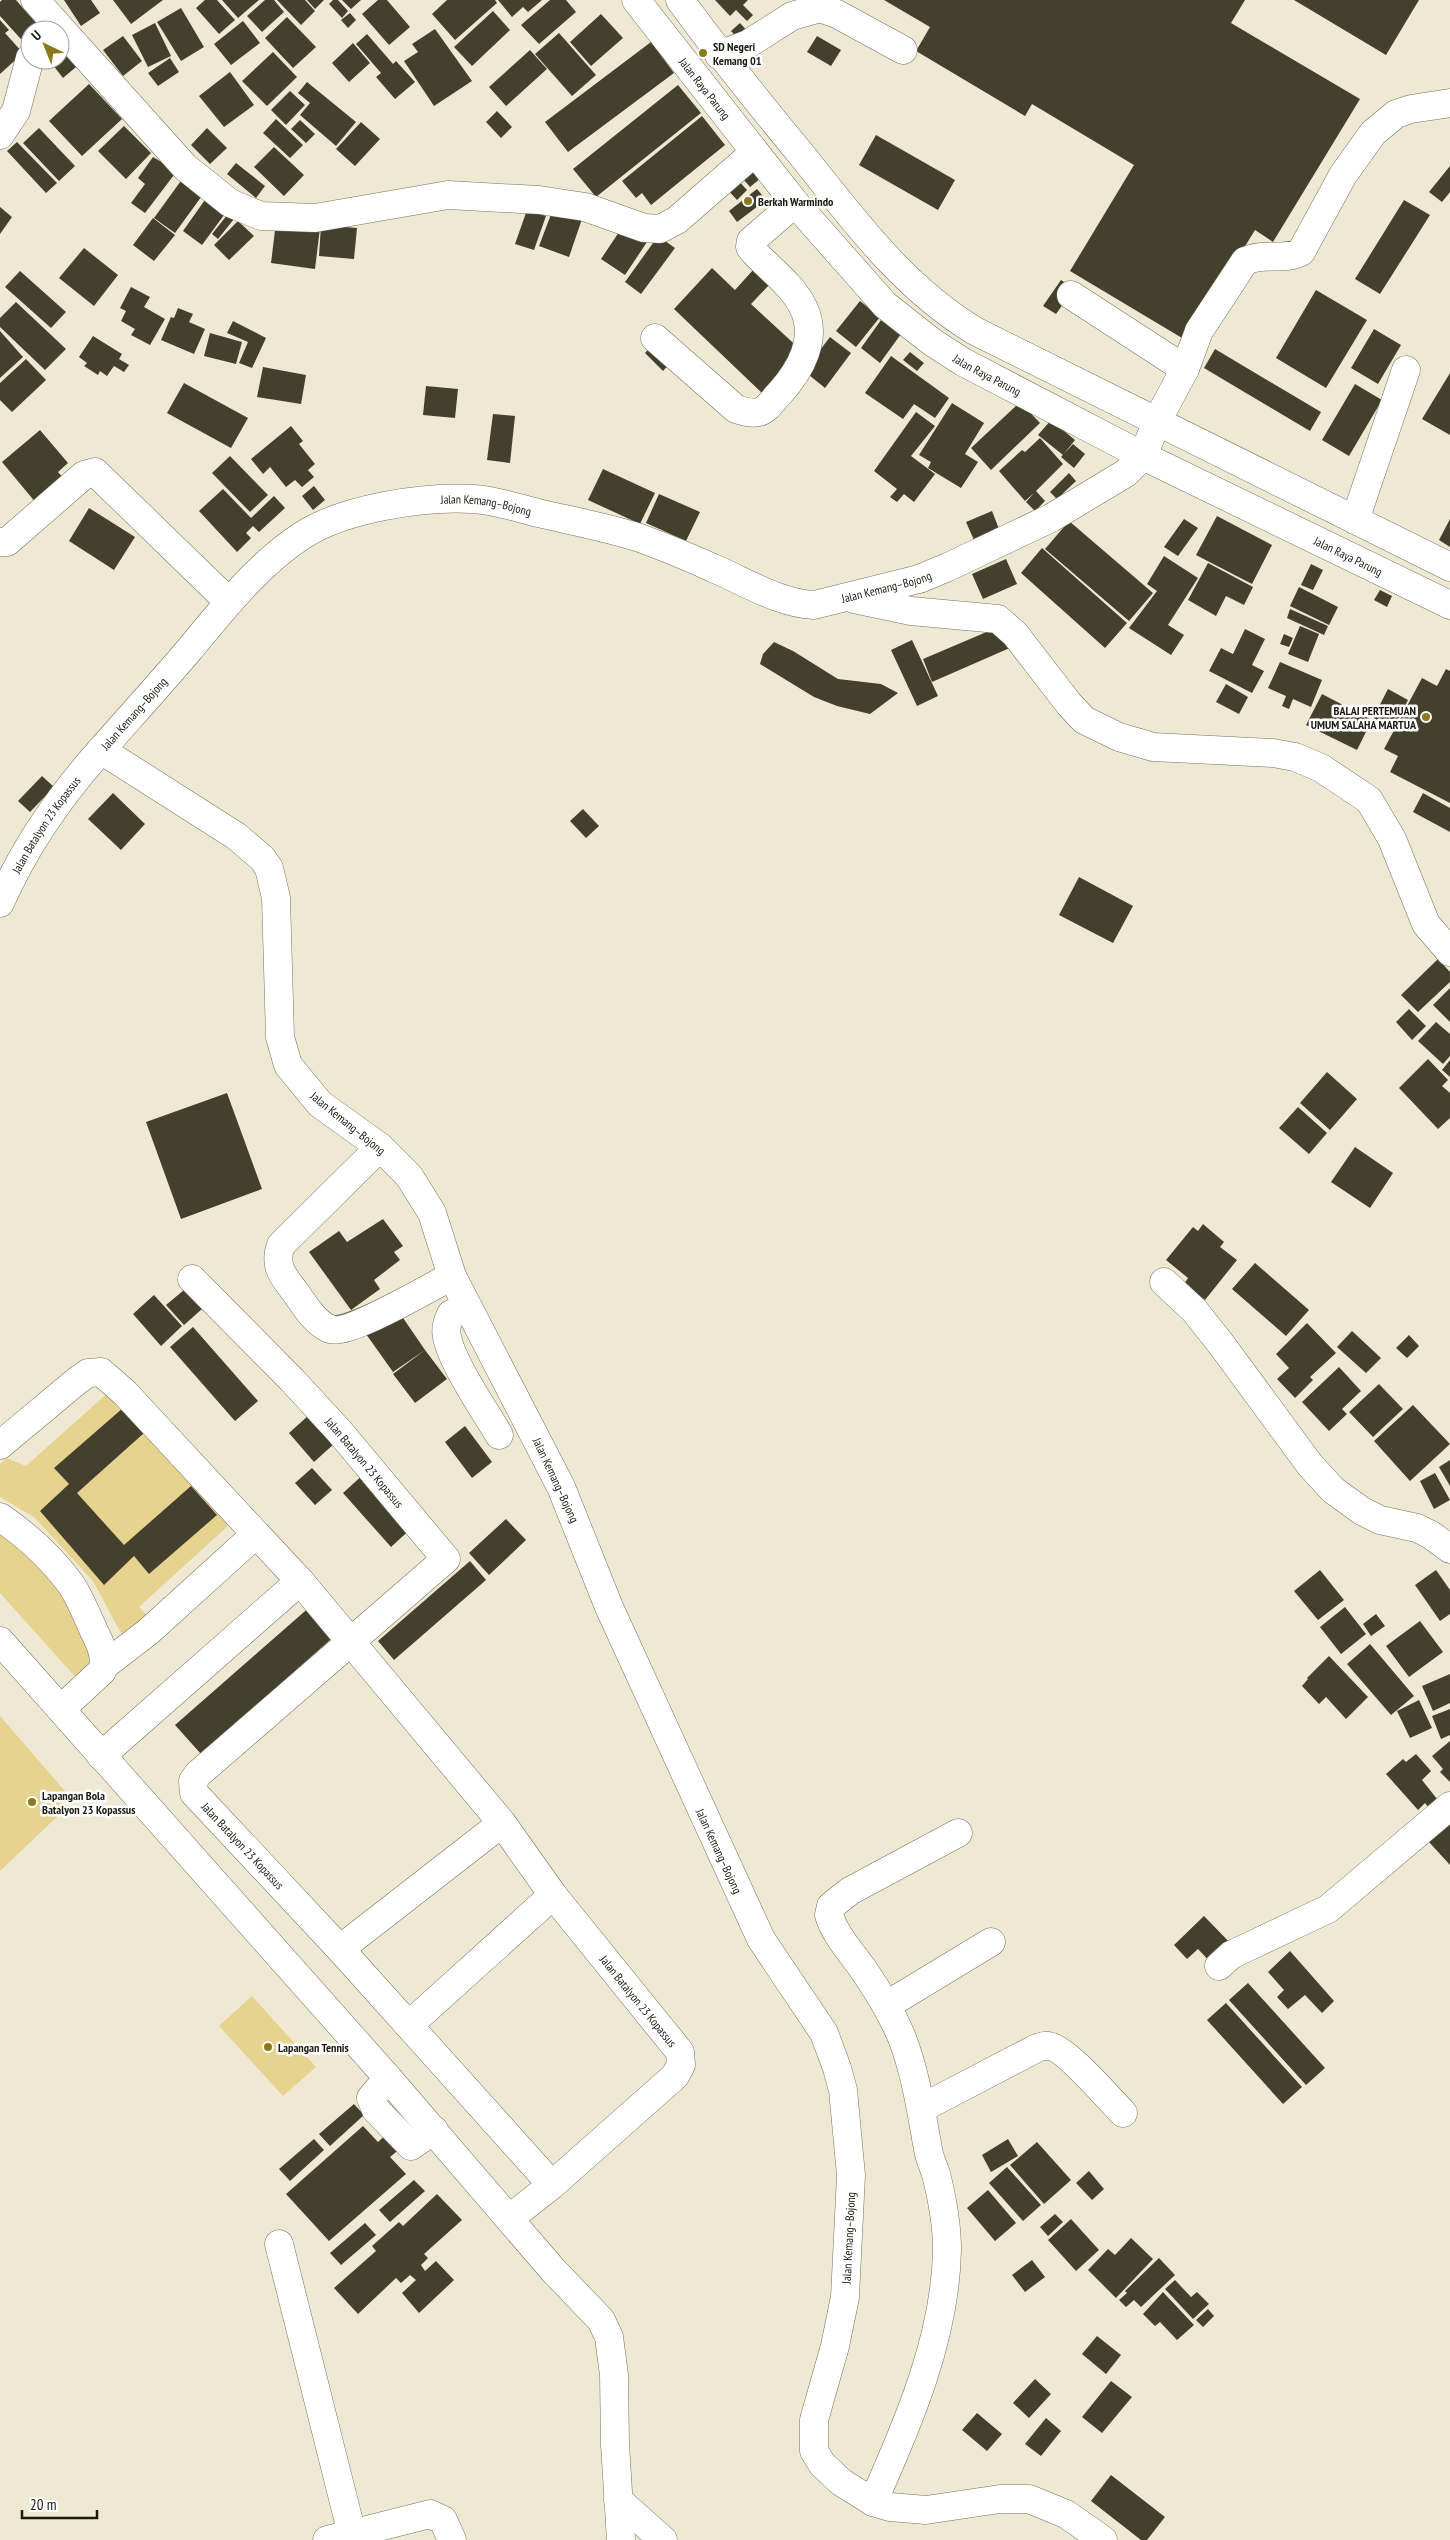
<svg xmlns="http://www.w3.org/2000/svg" width="1450" height="2540" font-family="'PT Sans Narrow',sans-serif">
<style>
.grass{fill:#e6d390}
.building{fill:#45402e}
.lines{fill:none;stroke-linecap:round;stroke-linejoin:round}
.minor-casing{stroke:#76715e;stroke-width:29}
.highway-casing{stroke:#76715e;stroke-width:29}
.minor{stroke:#fff;stroke-width:28}
.highway{stroke:#fff;stroke-width:28}
.poi-dot{fill:#8e781d;stroke:#fff;stroke-width:2}
.labels{text-anchor:middle;dominant-baseline:central;stroke-width:5;stroke-linejoin:round;paint-order:stroke}
.poi-label{font-size:12px;font-weight:bold;fill:#1b1912;stroke:#fff;text-anchor:start}
.street-label{font-size:12px;fill:#1b1912;stroke:#fff}
</style>
<rect width="100%" height="100%" fill="#efe9d4"/>
<!-- grass -->
<path class="grass" d="M121,1381l119,134 -101,92 11,11 -25,23 -32,-60 -58,-63 -35,-21v-33l7,-6 19,8z
M0,1518l28,17 81,120 -30,26 -79,-88z
M0,1716l65,75 -4,22 -61,58z
M252,1996l64,71 -33,29 -64,-70z"/>
<!-- building -->
<path class="building" d="M2,0h14l26,30h-12v19l-30,-33v-14z
M64,0h27l9,13 -19,13z
M113,0h50l-32,24z
M205,0h12l18,20 -16,14 -23,-26z
M222,0h37l-21,18z
M265,0h9l10,12 -22,20 -15,-16z
M277,0h28l10,11 -14,14z
M307,0h17l-9,9z
M333,0h5l10,11 -6,7 -13,-14z
M342,0h19l-10,9z
M378,0h9l23,27 -21,18 -27,-31z
M447,0h48l2,3 -42,37 -23,-26z
M498,0h44l-14,12 -5,-5 -11,10z
M550,0h16l10,12 -37,32 -18,-19z
M715,0h33l-5,5 10,10 -6,6 -11,-11 -6,6z
M884,0h361l-14,23 129,76 -87,143 -18,-12 -68,111 -117,-70 64,-106 -102,-61 -7,12 -109,-65 14,-24z
M1294,0h125l-33,55z
M181,8l23,39 -23,14 -24,-39z
M493,11l17,19 -38,36 -18,-19z
M350,13l6,7 -8,8 -7,-8z
M601,14l22,24 -32,28 -21,-24z
M287,17l29,30 -23,21 -28,-30z
M0,20l9,10 -4,3 18,20 -23,21z
M243,21l17,22 -29,22 -17,-21z
M155,23l16,33 -23,11 -16,-32z
M740,23l9,10 -9,8 -9,-10z
M435,29l37,52 -38,25 -30,-45 14,-9 -6,-8z
M559,33l37,42 -24,21 -37,-42z
M367,34l26,30 3,-3 19,21 -20,17 -19,-22 5,-4 -25,-29z
M123,36l19,25 -19,15 -20,-26z
M817,36l24,14 -10,16 -24,-14z
M651,42l23,31 -106,79 -23,-30z
M353,43l17,20 -21,19 -17,-19z
M60,47l16,20 -13,11 -14,-18h11z
M530,50l17,19 -41,37 -17,-19z
M273,52l24,25 -30,29 -25,-25z
M170,58l9,14 -21,14 -10,-13z
M230,72l24,33 -30,22 -25,-31z
M307,82l49,40 -20,24 -36,-31 10,-12 -12,-10z
M89,84l33,35 -40,37 -33,-35z
M678,85l23,28 -105,84 -23,-28z
M290,91l15,14 -19,20 -15,-15z
M497,111l15,16 -11,11 -15,-16z
M702,116l23,29 -74,60 -9,-12 -6,5 -14,-17z
M276,119l27,26 -13,13 -27,-25z
M300,120l15,14 -9,9 -15,-14z
M361,122l19,17 -25,27 -19,-17z
M124,126l27,27 -25,26 -28,-28z
M39,128l36,38 -16,15 -36,-38z
M207,128l20,20 -17,16 -19,-19z
M876,135l79,45 -17,30 -79,-45z
M17,142l40,41 -11,10 -39,-42z
M274,147l30,28 -20,21 -30,-29z
M153,157l24,14 -32,42 -14,-10 14,-19 -7,-6z
M236,163l29,23 -9,12 -29,-24z
M749,164l12,14 -11,9 -12,-14z
M1450,166v26l-8,10 -13,-10z
M183,178l21,15 -29,40 -21,-15z
M736,178l11,12 -10,10 -11,-12z
M757,189l9,11 -29,22 -8,-11z
M207,197l20,14 -25,34 -19,-14z
M1404,200l26,15 -50,79 -25,-15z
M0,207l12,10 -12,17z
M553,209l29,10 -13,38 -30,-11z
M527,210l19,6 -12,34 -19,-6z
M228,214l6,5 -16,20 -6,-5z
M153,218l22,17 -21,26 -21,-16z
M238,221l16,15 -25,24 -15,-15z
M276,222l44,6 -5,41 -44,-6z
M321,225l36,3 -3,31 -35,-3z
M623,226l24,16 -22,33 -24,-16z
M658,236l17,12 -34,46 -16,-12z
M84,248l34,27 -24,31 -35,-28z
M712,268l23,22 18,-20 16,15 -18,19 51,47 -40,42 -88,-84z
M20,271l46,41 -15,16 -46,-41z
M1061,280l13,9 -18,25 -13,-8z
M131,287l19,10 -6,10 21,12 -15,26 -19,-10 4,-6 -14,-8 5,-10 -6,-3z
M1316,290l51,30 -41,68 -50,-30z
M860,301l20,16 -24,30 -20,-16z
M16,302l50,47 -21,21 -45,-43v-9z
M178,308l15,6 -4,8 16,7 -11,25 -33,-14 10,-23 3,1z
M881,320l20,14 -21,29 -19,-15z
M233,321l33,17 -14,30 -13,-5 9,-21 -21,-9z
M1374,329l27,16 -23,39 -27,-16z
M0,331l23,26 -23,21z
M210,333l32,9 -6,22 -32,-8z
M93,336l29,18 -3,5 10,6 -5,7 -10,-6 -7,10 -7,-5 -2,4 -14,-9 3,-3 -8,-6z
M830,337l21,16 -26,35 -21,-17z
M656,341l18,18 -11,12 -18,-18z
M1215,349l106,63 -11,19 -106,-63z
M910,352l14,11 -7,8 -14,-11z
M891,356l58,42 -14,20 -21,-14 -11,15 -38,-26z
M26,359l20,21 -34,32 -12,-12v-17z
M263,367l43,8 -5,29 -44,-7z
M1450,373v62l-28,-16z
M184,383l64,35 -17,30 -64,-35z
M1355,384l27,16 -33,56 -27,-16z
M426,386l32,3 -3,29 -32,-3z
M1020,402l20,21 -49,47 -20,-22z
M952,403l32,20 -19,31 13,8 -17,26 -33,-20 3,-6 -12,-7z
M916,412l19,14 -24,30 24,18 -21,28 -10,-8 -7,8 -7,-5 7,-8 -23,-18z
M493,414l22,2 -5,47 -23,-3z
M1051,420l24,20 -12,15 -25,-20z
M291,426l12,15 -4,3 16,20 -7,6 6,7 -12,10 -7,-7 -9,7 -16,-20 -7,7 -12,-15z
M40,430l28,33 -10,9 6,7 -28,24 -34,-41z
M1040,438l23,26 -27,27 9,10 -10,10 -9,-9 8,-9 -9,8 -26,-30 23,-21 3,2z
M1073,444l12,10 -11,14 -13,-11z
M230,456l38,39 -18,17 -38,-39z
M603,469l52,24 -15,31 -52,-24z
M1069,473l7,8 -19,18 -7,-7z
M314,486l11,14 -12,10 -11,-14z
M223,489l28,29 23,-22 11,12 -26,24 -6,-6 -7,7 5,5 -14,14 -38,-41z
M659,494l41,18 -14,29 -40,-18z
M89,508l46,29 -21,33 -45,-29z
M992,511l7,18 -25,11 -8,-18z
M1217,516l55,29 -20,39 -56,-29z
M1184,519l14,9 -20,28 -14,-9z
M1450,519v28l-11,-7z
M1069,521l84,72 -24,28 -84,-72z
M1042,548l85,75 -22,25 -84,-75z
M1164,556l34,22 -30,47 16,10 -13,20 -42,-27 28,-37 -10,-7z
M1006,559l11,25 -34,15 -11,-25z
M1208,563l45,24 -9,18 -18,-9 -10,20 -28,-16z
M1311,564l12,6 -10,20 -12,-5z
M1299,587l39,20 -9,18 -39,-19z
M1380,590l12,6 -5,11 -13,-7z
M1290,609l38,17 -4,9 -37,-17z
M1003,625l9,22 -80,35 -9,-23z
M1300,626l19,8 -11,28 -20,-8z
M1245,629l20,10 -13,26 12,6 -12,22 -43,-22 12,-23 12,6z
M1284,634l9,4 -4,9 -9,-3z
M912,640l26,56 -21,10 -26,-56z
M774,642l19,9 45,28 43,5 17,9 -28,21 -33,-8 -23,-9 -54,-33 3,-10z
M1280,662l42,18 -11,27 -18,-8 -4,10 -7,-3 4,-10 -18,-8z
M1446,669l4,2v132l-60,-31 8,-16 -14,-7 38,-71 15,8z
M1226,684l22,13 -9,17 -23,-12z
M1388,689l20,11 -14,28 -21,-10z
M1322,694l50,26 -15,30 -51,-25z
M42,776l12,11 -24,25 -12,-11z
M113,793l32,31 -24,26 -33,-31z
M1423,793l27,15v24l-37,-20z
M583,809l16,17 -13,12 -16,-17z
M1079,877l54,29 -20,37 -54,-28z
M1438,959l12,13v10l-32,30 -17,-17z
M1450,988v34l-17,-17z
M1409,1009l17,17 -14,14 -16,-18z
M1436,1022l14,12v22l-7,8 -25,-23z
M1428,1059l20,21 -6,6 8,7v25l-12,11 -39,-41z
M1450,1060v17l-8,-7z
M1327,1072l30,27 -27,31 -30,-27z
M227,1093l35,96 -81,30 -35,-97z
M1298,1107l29,26 -18,21 -30,-26z
M1355,1147l38,26 -23,35 -39,-26z
M383,1219l20,27 -9,6 6,8 -26,20 6,9 -29,21 -42,-58 30,-21 8,11z
M1203,1224l21,18 -4,5 17,13 -32,40 -21,-16 4,-6 -22,-18 27,-33 5,4z
M1255,1263l54,47 -23,26 -54,-47z
M184,1290l18,19 -18,16 -18,-20z
M154,1295l28,31 -21,20 -28,-32z
M399,1312l26,38 -32,22 -27,-38z
M1307,1323l29,30 -26,24 3,3 -18,18 -18,-19 12,-11 -13,-14z
M193,1327l65,74 -23,20 -65,-74z
M1352,1331l29,27 -15,15 -29,-26z
M1409,1335l10,11 -12,12 -11,-10z
M425,1350l22,29 -32,24 -22,-29z
M1339,1367l22,24 -19,18 5,5 -18,17 -27,-29z
M1379,1384l24,25 -30,28 -24,-25z
M1413,1405l37,39 -40,37 -36,-40z
M123,1408l21,25 -67,60 47,52 67,-59 26,29 -68,59 -15,-18 -30,29 -64,-74 29,-27 -15,-16z
M309,1415l26,28 -21,19 -25,-29z
M465,1426l27,36 -20,16 -27,-36z
M1450,1460v26l-11,-19z
M312,1468l20,22 -17,15 -20,-22z
M366,1472l49,53 -24,22 -48,-54z
M1435,1473l15,27 -16,9 -14,-28z
M506,1519l20,21 -37,35 -20,-22z
M470,1561l16,19 -92,80 -16,-19z
M1320,1570l24,30 -26,20 -24,-29z
M1436,1570l14,20v24l-10,7 -25,-36z
M312,1605l26,28 -137,121 -26,-29z
M1345,1607l21,27 -25,20 -21,-27z
M1376,1614l9,12 -14,10 -8,-12z
M1420,1621l23,31 -34,25 -23,-31z
M1370,1644l44,52 -23,19 -44,-51z
M1329,1656l39,41 -22,22 -20,-22 -7,7 -17,-18 6,-7 -1,-1z
M1450,1674v29l-17,8 -11,-25z
M1419,1700l13,28 -22,10 -13,-27z
M1450,1709v26l-9,4 -9,-23z
M1450,1741v41l-10,-10 3,-3 -11,-13z
M1416,1754l15,17 -9,9 19,24 -9,8 -7,-9 -7,7 -32,-36 17,-15 3,3z
M1450,1815v50l-21,-23 6,-5 -4,-5z
M1204,1916l30,31 -20,19 -16,-17 -11,10 -13,-14z
M1290,1951l44,50 -12,12 -17,-18 -17,14 -11,-12 7,-7 -16,-18z
M1248,1983l77,85 -19,17 -77,-85z
M1226,2003l76,84 -19,17 -76,-84z
M354,2104l10,11 -34,31 -11,-12z
M363,2126l15,16 13,-12 15,14 -16,13 16,17 -77,67 -43,-47z
M314,2139l10,11 -34,31 -11,-12z
M1008,2139l10,17 -27,16 -9,-17z
M1037,2142l34,38 -27,24 -34,-39z
M1007,2167l34,38 -18,16 -34,-38z
M1089,2171l15,18 -12,11 -16,-17z
M414,2180l11,11 -35,31 -11,-12z
M988,2190l28,33 -21,18 -28,-33z
M437,2194l25,26 -38,34 4,4 -7,7 4,6 11,-10 18,19 -35,33 -17,-20 14,-13 -6,-5 -9,8 -5,-5 -38,36 -24,-26 42,-37 -4,-5 27,-24 4,4z
M1055,2214l8,8 -15,14 -8,-9z
M1071,2219l28,31 -23,21 -28,-31z
M365,2223l11,12 -35,30 -11,-12z
M1131,2238l22,21 -37,39 -28,-28 20,-21 7,6z
M1159,2258l16,17 -34,32 -7,-7 -8,7 -7,-7 8,-7 -2,-2z
M1032,2260l13,17 -20,15 -13,-17z
M1175,2280l16,17 6,-5 12,12 -16,15 -28,-30z
M1163,2292l31,33 -17,15 -17,-18 -5,4 -12,-12z
M1208,2309l6,7 -11,11 -7,-7z
M1097,2336l24,19 -15,19 -24,-20z
M1035,2379l16,15 -22,24 -16,-15z
M1111,2381l21,16 -30,36 -20,-16z
M977,2413l25,21 -15,17 -25,-21z
M1046,2418l15,13 -20,25 -16,-12z
M1111,2475l54,42 -18,23h-6l-50,-39z"/>
<g class="lines">
<defs>
<g id="minor">
<path d="M35,0l150,167 45,36 31,13 54,2 133,-23 91,5 46,7 59,21 16,1 17,-9 78,-68"/>
<path d="M719,55l29,-11 44,-28 28,-8 17,6 66,36"/>
<path d="M0,135l16,-24 14,-53"/>
<path d="M1071,295l114,74"/>
<path d="M655,338l81,71c7,2 15,5 23,3 8,-2 14,-12 20,-18 21,-23 40,-56 24,-87 -10,-21 -33,-38 -49,-55l-4,-5 1,-6 44,-38"/>
<path d="M1355,520l51,-150"/>
<path d="M0,542h7l77,-67 11,-3 134,130"/>
<path d="M854,599l57,12 87,8 17,15 54,70 15,16 35,17 34,10 120,6 22,4 26,11 48,32 23,39 34,85 24,28"/>
<path id="s1" d="M0,903c25,-57 59,-106 101,-153"/>
<path d="M380,1147l-99,98c-8,22 3,32 15,48 9,13 19,30 34,36 18,7 102,-43 122,-53"/>
<path id="s2" d="M192,1279l100,101 47,51 107,128 -248,215 -5,7 1,12 146,156 212,236"/>
<path d="M1164,1282l30,28 27,34 89,121 23,25 29,21 18,9 37,8 14,7 19,14"/>
<path d="M467,1307l-16,7c-4,8 -6,15 -4,23 5,26 38,74 52,98"/>
<path d="M0,1445l78,-65 10,-7 13,-1 24,21 131,141 -108,98 -43,33"/>
<path d="M0,1517c26,18 53,42 72,69 9,14 15,30 22,45 6,12 13,26 8,40l-41,38"/>
<path id="s3" d="M256,1534l44,47 202,242 51,72 127,157 1,13 -6,11 -123,109 -42,33"/>
<path d="M0,1641l388,437 165,192 48,50 8,17 5,38 1,69 6,96"/>
<path d="M101,1756l199,-175"/>
<path d="M340,1949l162,-126"/>
<path d="M1219,1966l12,-11 97,-46 122,-103"/>
<path d="M887,2005l104,-63"/>
<path d="M409,2025l144,-130"/>
<path d="M388,2078l-17,20 5,12 35,36 23,-16"/>
<path d="M922,2108l115,-60c3,-1 8,-3 11,-2 16,0 62,54 75,67"/>
<path d="M279,2244l73,290"/>
<path d="M618,2500l45,40"/>
<path d="M873,2502c35,-78 73,-166 74,-253 0,-26 -5,-51 -11,-75 -3,-9 -7,-17 -8,-25 -7,-38 -12,-75 -26,-111 -10,-25 -24,-47 -39,-69 -12,-17 -28,-34 -34,-54l2,-9 19,-15 108,-58"/>
<path d="M327,2540l103,-26 13,6 9,20"/>
<path id="s4" d="M1103,2540l-37,-26 -37,-15h-29l-74,11 -36,-3 -17,-5 -32,-20 -19,-18 -8,-13v-31l21,-74 10,-49 6,-122 -8,-85 -6,-22 -13,-35 -63,-94 -152,-332 -48,-120 -109,-211 -20,-63 -23,-37 -29,-29 -60,-43 -32,-39 -8,-28 -4,-139 -7,-30 -7,-10 -26,-22 -135,-86c29,-33 59,-66 88,-100 34,-41 69,-86 114,-115 42,-27 122,-39 170,-36 22,1 44,9 65,14 34,8 68,14 102,25 24,9 49,19 73,30 33,14 65,35 101,37l105,-26 29,-12 103,-49 75,-45 17,-17 14,-35 28,-52 14,-38 46,-70c19,-9 39,0 56,-9l42,-77 30,-42 23,-19 15,-5 39,-6"/>
</g>
<g id="highway">
<path id="s5" d="M636,0l159,203 90,102 47,37 31,20 180,94 307,149"/>
<path d="M680,0c40,55 82,107 125,159 51,64 99,129 170,172l475,236"/>
</g>
</defs>
<!-- minor casing -->
<use href="#minor" class="minor-casing"/>
<!-- highway casing -->
<use href="#highway" class="highway-casing"/>
<!-- minor -->
<use href="#minor" class="minor"/>
<!-- highway -->
<use href="#highway" class="highway"/>
</g>
<!-- markers -->
<g class="poi-dot">
<circle cx="703" cy="53" r="5"/>
<circle cx="748" cy="201" r="5"/>
<circle cx="1426" cy="717" r="5"/>
<circle cx="32" cy="1802" r="5"/>
<circle cx="268" cy="2047" r="5"/>
</g>
<g class="labels">
<!-- poi labels -->
<g class="poi-label">
<text x="713" y="46">SD Negeri<tspan x="713" dy="14">Kemang 01</tspan></text>
<text x="758" y="201">Berkah Warmindo</text>
<text x="1416" y="710" text-anchor="end">BALAI PERTEMUAN<tspan x="1416" dy="14">UMUM SALAHA MARTUA</tspan></text>
<text x="42" y="1795">Lapangan Bola<tspan x="42" dy="14">Batalyon 23 Kopassus</tspan></text>
<text x="278" y="2047">Lapangan Tennis</text>
</g>
<!-- street labels -->
<g class="street-label">
<text stroke="none"><textPath href="#s5" startOffset="112">Jalan Raya Parung</textPath></text>
<text stroke="none"><textPath href="#s5" startOffset="518">Jalan Raya Parung</textPath></text>
<text stroke="none"><textPath href="#s4" startOffset="2758">Jalan Kemang–Bojong</textPath></text>
<text stroke="none"><textPath href="#s5" startOffset="922">Jalan Raya Parung</textPath></text>
<text stroke="none"><textPath href="#s4" startOffset="3178">Jalan Kemang–Bojong</textPath></text>
<text stroke="none"><textPath href="#s4" startOffset="2322">Jalan Kemang–Bojong</textPath></text>
<text stroke="none"><textPath href="#s1" startOffset="91">Jalan Batalyon 23 Kopassus</textPath></text>
<text transform="translate(348 1123) rotate(39)">Jalan Kemang–Bojong</text>
<text stroke="none"><textPath href="#s2" startOffset="252">Jalan Batalyon 23 Kopassus</textPath></text>
<text transform="translate(556 1480) rotate(65)">Jalan Kemang–Bojong</text>
<text stroke="none"><textPath href="#s2" startOffset="799">Jalan Batalyon 23 Kopassus</textPath></text>
<text transform="translate(719 1851) rotate(65)">Jalan Kemang–Bojong</text>
<text stroke="none"><textPath href="#s3" startOffset="604">Jalan Batalyon 23 Kopassus</textPath></text>
<text stroke="none"><textPath href="#s4" startOffset="539">Jalan Kemang–Bojong</textPath></text>
</g>
</g>
<!-- north arrow -->
<g transform="translate(45 45) rotate(317)"><circle r="24" fill="#ffffff" stroke="#a4a3a0"/>
<path d="M0-4L9 19L0 12L-9 19Z" fill="#8e781d"/>
<text y="-8" font-size="14" font-weight="bold" text-anchor="middle" fill="#1b1912">U</text>
</g>
<!-- scale -->
<path d="M22 2510v8h75v-8" fill="none" stroke="#1b1912" stroke-width="2.5"/>
<text x="30" y="2510" font-size="15" fill="#1b1912" stroke="#ffffff" stroke-width="4" paint-order="stroke">20 m</text>
</svg>
